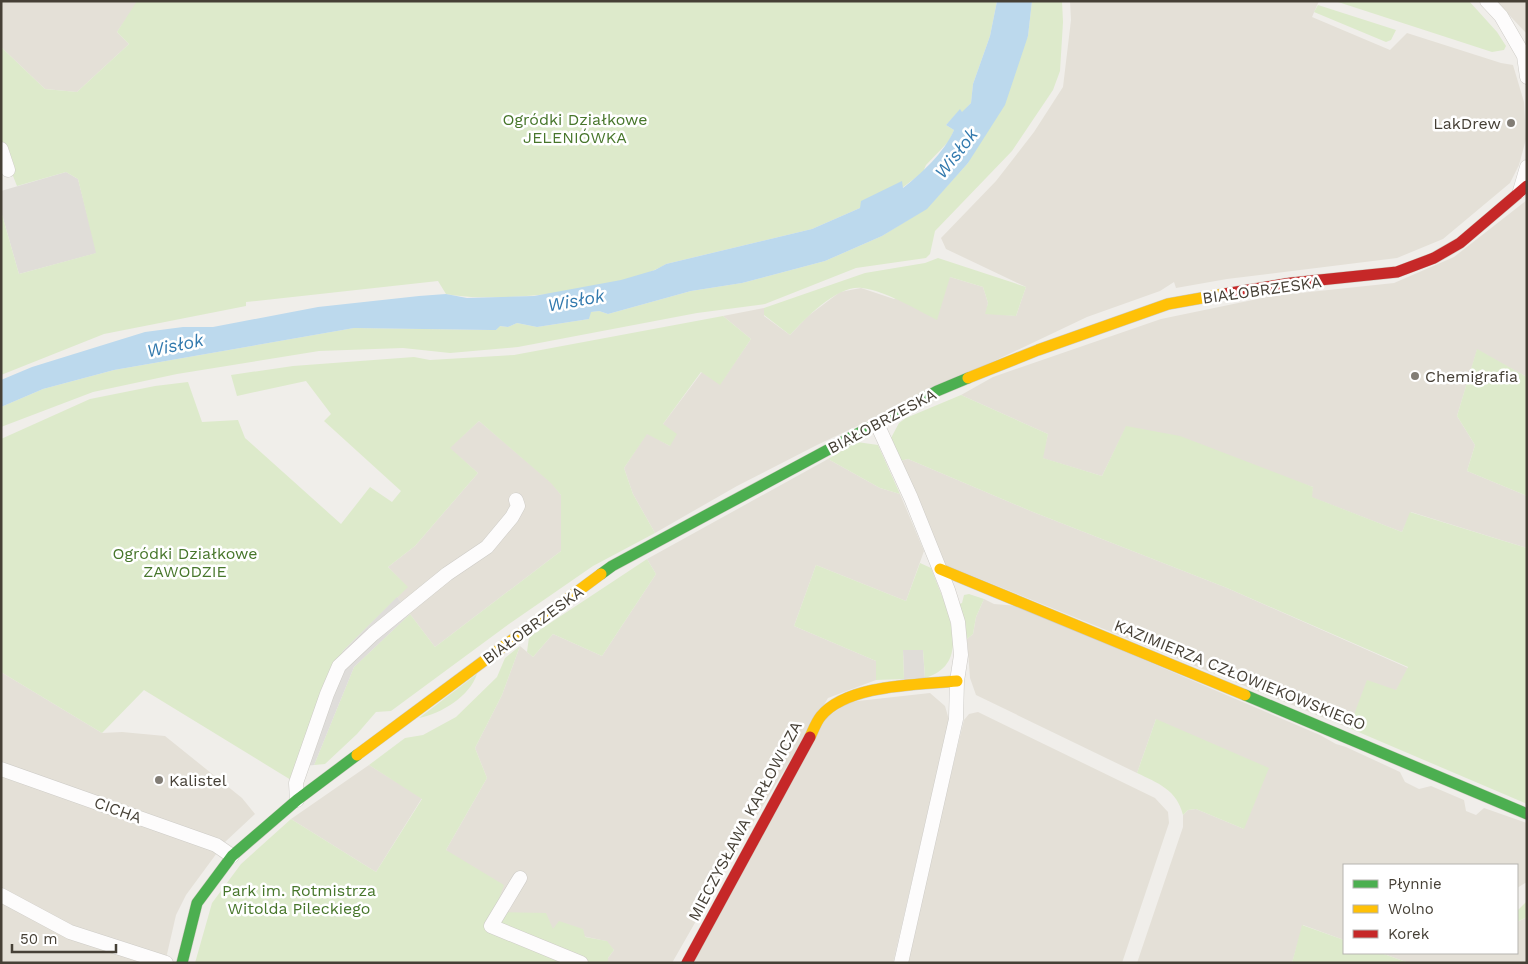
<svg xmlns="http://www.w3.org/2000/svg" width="1528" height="964" font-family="'Work Sans',sans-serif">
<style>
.residential{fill:#e4e0d7}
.industrial{fill:#e0ddd8}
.green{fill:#ddeacb}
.parking{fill:#dfddda}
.water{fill:#bcd9ed}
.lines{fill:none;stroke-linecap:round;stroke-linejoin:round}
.street-casing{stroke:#ceccc7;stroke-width:15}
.fast-casing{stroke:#cecbc1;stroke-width:12}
.slow-casing{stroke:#cecbc1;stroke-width:12}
.jam-casing{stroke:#cecbc1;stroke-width:12}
.street{stroke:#fdfcfc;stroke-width:14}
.fast{stroke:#4caf50;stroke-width:11}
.slow{stroke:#ffc107;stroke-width:11}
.jam{stroke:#c62828;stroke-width:11}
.poi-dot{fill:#827d75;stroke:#fff;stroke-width:2}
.labels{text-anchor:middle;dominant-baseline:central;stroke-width:5;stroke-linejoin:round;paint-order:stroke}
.park-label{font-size:16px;fill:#47762b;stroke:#fff}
.poi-label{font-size:16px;fill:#464036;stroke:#fff;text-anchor:start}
.street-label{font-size:16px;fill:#464036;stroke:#fff}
.water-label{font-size:18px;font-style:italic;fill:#337aae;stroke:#fff}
</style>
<rect width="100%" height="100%" fill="#f0eeea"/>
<!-- residential -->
<path class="residential" d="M1,1h136l1,1 -21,30 12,12 -52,48 -32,-3 -44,-42z
M1070,1h249l-7,16 78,33 17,-17 94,30 12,2 11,37 2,37 -7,26 -9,18 -67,56 -46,19 -170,21 -51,9 -2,-6 -14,9 -73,26 -270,128 -80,41 -82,47 -22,-39 -9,-26 23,-35 23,13 -7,-22 39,-52 18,12 31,-45 -28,-23 41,-8v8l26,19 18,-19 32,-24 21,-4 33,11 56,-22 33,10 5,16 -2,10 30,3 10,-29 -80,-38 -5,-11 55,-57 38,-49 29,-45 8,-67z
M1496,1h31v33z
M1527,200v177l-50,-27 -20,66 18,29 -8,26 60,25v52l-116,-36 -9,20 -91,-35 2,-10 -187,-60 -24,49 -60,-18 6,-24 -87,-39 32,-18 168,-58 111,-23 122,-13 60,-26z
M479,421l73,62 9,12v56l-126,96 -38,-50 10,-10 -19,-20 27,-21 63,-73 -29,-25z
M828,459l52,29 20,6 24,57 -18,50 -90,-36 -22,61 82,35v19l-48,18 -84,139 -72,126h-64v-5l6,-8 -8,-9 -53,-11 -59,-18 -48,-62 41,-72 -12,-30 27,-53 18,-49 13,11 20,-23 49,22 54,-82 -9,-15z
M908,459l125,53 194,76 181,80 -12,23 -47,37 -406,-164 -43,-103z
M984,599l10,5 24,2 302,129 16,9 10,3 54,25 5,10 14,7 12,-3 33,14 2,11 10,4 8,-7 43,15v59l-10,6v-23h-173v75l-41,-15 -11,38h-155l46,-136v-12l5,-5 8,-1 48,20 -88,-110 -19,54 -161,-78 -6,-17 -3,-39 6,-5 3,-17z
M1,672l101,61 20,-1 43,4 77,62 13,16 -30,28 -39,53 -10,20 -11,48h-164z
M930,693l15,13 4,14 -56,243h-200l133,-245 23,-16z
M978,712l177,86 13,14 1,11 -47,140h-217l59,-243 5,-6z
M369,765l53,33 -46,74 -85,-53z
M1527,917v46h-118l-28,-10h136v-31z"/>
<!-- industrial -->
<path class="industrial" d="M66,172l12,7 19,74 -78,21 -18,-63v-20z
M903,650h20l2,28 -21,1z"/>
<!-- green -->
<path class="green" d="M137,1h860l-7,35 -17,48 -2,19 -9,10 -2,-3 -14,15 8,5 -5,11 -23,24 -3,7 -21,16 -42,20 -48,21 -146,35c-43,27 -170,40 -220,30l-8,-13 -192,21v4l-142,28 -103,41v-164l18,63 77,-21 -18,-74 -12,-7 -49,14 -16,-40v-99l44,42 32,3 52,-48 -12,-12z
M1032,1h30l1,21 -3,49 -7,19 -41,61 -77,80 -5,23 -4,4 -70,10 -91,36 -68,9 -179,34 -68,6 -47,-5 -84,3 -142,23 -84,18 -92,35v-20l42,-18 71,-19 240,-42 137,2h5l3,-4 9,1 9,-4 20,4 52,-8 1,-7 9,-1 9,3 83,-23 51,-8 83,-22 57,-25 45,-28 41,-45 60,-127z
M1469,1l28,31 9,14 -2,4 -12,2 -154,-50z
M1318,5l78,25 -5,10 -5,2 -72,-30z
M938,258l88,29 -10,29 -31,-2 3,-11 -5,-16 -33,-10 -13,43c-22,-11 -51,-29 -75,-32 -25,-3 -56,30 -72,47l-26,-20v-7l101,-35 60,-10z
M723,316l28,23 -31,46 -19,-13 -38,52 14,10 -7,12 -23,-12 -23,34 9,26 22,39 -62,33 -84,58 -118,87 -15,1 -19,22 -32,30 -11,1 40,-98 56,-53 25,33 126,-96v-56l-10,-12 -72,-62 -29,27 28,25 -63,73 -27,21 20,20 -65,64 -52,129 -147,-90 -42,43 -101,-61v-233l89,-40 65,-13 33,-4 14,40 36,-2 7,18 96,86 29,-37 22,15 9,-11 -77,-70 7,-7 -25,-33 -69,15 -6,-21 62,-9 121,-9 16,3 84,-5z
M1477,349l50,28v119l-60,-25 8,-26 -18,-29z
M961,395l87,39 -5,24 59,18 24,-50 54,10 133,51 -1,10 90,35 8,-20 117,36v256l-178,-76 18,-48 29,10 12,-23 -181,-79 -194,-76 -125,-53 -8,2 -9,-23 8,-15 7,-5z
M857,442l21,3 22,49 -20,-6 -52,-29z
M647,559l9,15 -54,82 -49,-22 -20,23 -6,-5 2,-15z
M920,563l11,5c12,33 46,95 -6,110l-2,-28h-20l1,29 -28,1v-19l-82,-35 22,-61 90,36z
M969,594l15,5 -8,18 -3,17 -6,5 -8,-35 3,-1 2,-8z
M520,646l-18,49 -27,53 12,30 -41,72 58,35 -10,27 52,1 7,16 6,-8 24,8 2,8 22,4 7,9 -6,8v5h-413l17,-60 29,-39 50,-45 85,53 46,-73 -53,-34 36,-27 18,-3 33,-18 41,-40 8,-19z
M477,674c-7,22 -36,40 -58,44z
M1156,719l113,49 -25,61 -48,-20 -8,1 -5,5c-6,-25 -25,-32 -46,-42z
M1527,901v16l-10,5v-11z
M1302,925l42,15v13h37l28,10h-117z"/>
<!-- parking -->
<path class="parking" d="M397,597l13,17 -56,53 -40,98 -19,2 48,-116z"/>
<!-- water -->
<path class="water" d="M997,1h35l-4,35 -23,69 -37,58 -41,46 -45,27 -57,25 -83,22 -51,8 -83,23 -9,-3 -8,1 -2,7 -52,8 -20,-4 -9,4 -8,-1 -4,4h-5l-137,-2 -240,42 -71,19 -42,18v-27l31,-13 113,-35 38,-5h30l105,-20 101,-11 27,-2 21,4 67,-2 87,-16 34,-10 11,-6 146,-35 48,-21 1,-7 41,-20 1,7c19,-15 41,-35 51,-58l-8,-5 14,-16 2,3 9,-9 2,-19 17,-48z"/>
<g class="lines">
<defs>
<path id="street" d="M1487,1l14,15 26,45
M1524,56l3,21
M1,149l7,21
M1520,191l7,-24
M877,424l34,74 37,92 10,32 3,33 -4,26 -1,38 -55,244
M1,769l215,76 16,11
M297,800l-1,-17 31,-89 12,-28 34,-32 74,-60 40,-27 25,-30 6,-11 -2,-6
M520,878l-29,48 90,37
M1,895l69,37 96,31"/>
<path id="fast" d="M601,574l11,-8 325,-175 31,-13
M1245,695l282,119
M182,963l15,-60 35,-47 65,-56 60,-45"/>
<path id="slow" d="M968,378l70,-28 130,-46 56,-10
M940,569l305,126
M810,737c3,-6 6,-15 11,-21 27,-32 97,-31 136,-35
M357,755l244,-181"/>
<path id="jam" d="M1224,294l67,-11 106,-11 37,-14 26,-15 67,-57
M687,963l123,-226"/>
</defs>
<!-- street casing -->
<use href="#street" class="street-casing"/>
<!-- fast casing -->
<use href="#fast" class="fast-casing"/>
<!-- slow casing -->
<use href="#slow" class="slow-casing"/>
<!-- jam casing -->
<use href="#jam" class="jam-casing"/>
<!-- street -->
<use href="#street" class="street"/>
<!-- fast -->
<use href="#fast" class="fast"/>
<!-- slow -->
<use href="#slow" class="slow"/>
<!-- jam -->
<use href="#jam" class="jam"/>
</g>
<!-- markers -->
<g class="poi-dot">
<circle cx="1511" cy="123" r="5"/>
<circle cx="1415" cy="376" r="5"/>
<circle cx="159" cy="780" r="5"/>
</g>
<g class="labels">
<!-- park labels -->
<g class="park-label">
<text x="575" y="119">Ogródki Działkowe<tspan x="575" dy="18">JELENIÓWKA</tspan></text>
<text x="185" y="553">Ogródki Działkowe<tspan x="185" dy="18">ZAWODZIE</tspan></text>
<text x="299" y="890">Park im. Rotmistrza<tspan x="299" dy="18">Witolda Pileckiego</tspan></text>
</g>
<!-- poi labels -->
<g class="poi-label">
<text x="1501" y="123" text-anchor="end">LakDrew</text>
<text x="1425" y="376">Chemigrafia</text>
<text x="169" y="780">Kalistel</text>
</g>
<!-- street labels -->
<g class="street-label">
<text transform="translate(1262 290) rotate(-8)">BIAŁOBRZESKA</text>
<text transform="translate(882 421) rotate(-28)">BIAŁOBRZESKA</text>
<text transform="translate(533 625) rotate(-36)">BIAŁOBRZESKA</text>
<text transform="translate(1240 675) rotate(22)">KAZIMIERZA CZŁOWIEKOWSKIEGO</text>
<text transform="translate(118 810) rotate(20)">CICHA</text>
<text transform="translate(745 821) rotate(-62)">MIECZYSŁAWA KARŁOWICZA</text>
</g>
<!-- water labels -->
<g class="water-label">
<text transform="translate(956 153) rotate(-52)">Wisłok</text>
<text transform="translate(576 300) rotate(-10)">Wisłok</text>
<text transform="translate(175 345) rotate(-12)">Wisłok</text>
</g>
</g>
<!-- border -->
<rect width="1528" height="964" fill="none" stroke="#464036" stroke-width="5"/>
<!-- legend -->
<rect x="1343" y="864" width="175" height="90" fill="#ffffff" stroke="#b5b3af"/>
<rect x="1353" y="880" width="25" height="8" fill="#4caf50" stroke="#b5b3af"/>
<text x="1388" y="889" font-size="15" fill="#464036">Płynnie</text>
<rect x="1353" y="905" width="25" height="8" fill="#ffc107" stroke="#b5b3af"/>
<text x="1388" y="914" font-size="15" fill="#464036">Wolno</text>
<rect x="1353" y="930" width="25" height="8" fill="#c62828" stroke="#b5b3af"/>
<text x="1388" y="939" font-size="15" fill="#464036">Korek</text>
<!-- scale -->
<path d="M12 944v8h104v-8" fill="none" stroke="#464036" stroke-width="2.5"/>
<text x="20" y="944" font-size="15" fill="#464036" stroke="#ffffff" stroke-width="4" paint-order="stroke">50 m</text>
</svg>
